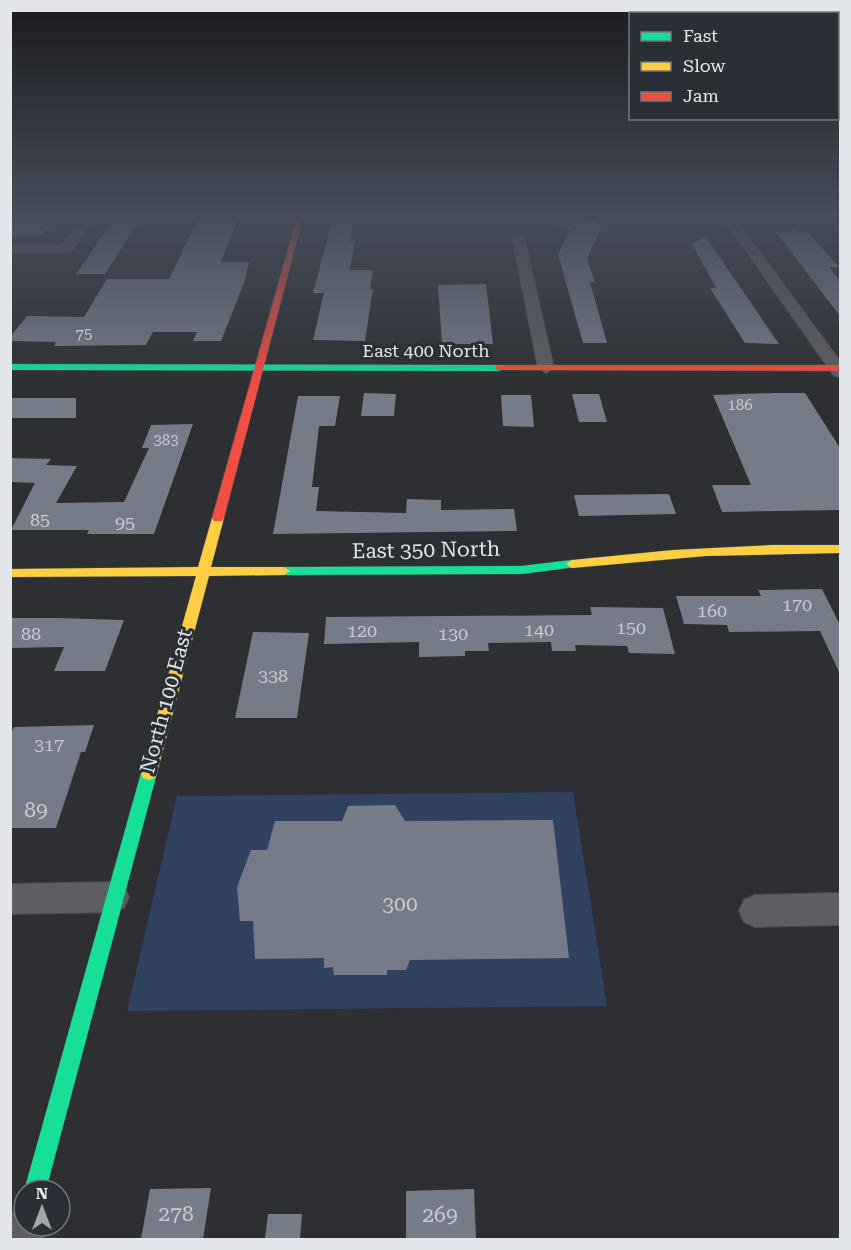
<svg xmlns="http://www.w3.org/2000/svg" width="851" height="1250" font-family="'Roboto Serif',serif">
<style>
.green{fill:#314261}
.building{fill:#757c88}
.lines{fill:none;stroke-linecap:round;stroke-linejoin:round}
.street-casing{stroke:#4b4d4f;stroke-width:2}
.fast-casing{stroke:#4b4d4f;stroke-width:1}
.slow-casing{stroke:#4b4d4f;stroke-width:1}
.jam-casing{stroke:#4b4d4f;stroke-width:1}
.street{fill:#5d5e61;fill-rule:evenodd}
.fast{fill:#16e098;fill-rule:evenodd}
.slow{fill:#ffcf43;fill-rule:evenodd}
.jam{fill:#f24e42;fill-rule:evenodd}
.labels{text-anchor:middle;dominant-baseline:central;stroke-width:6;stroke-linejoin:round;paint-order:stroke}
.far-number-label{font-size:15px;fill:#c7cbd1}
.far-street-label{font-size:18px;fill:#e2e5e9;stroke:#2a2e35}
.number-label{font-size:18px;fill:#c7cbd1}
.street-label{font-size:21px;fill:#e2e5e9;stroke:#2a2e35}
.near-number-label{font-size:21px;fill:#c7cbd1}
</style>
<rect width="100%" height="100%" fill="#2d2f32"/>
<!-- green -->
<path class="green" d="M573,792l34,214 -480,5 50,-215z"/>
<!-- building -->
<path class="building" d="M10,214h50l-17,21 -33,1z
M118,214h25l-38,60h-29z
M201,214h39l-19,48h28l-5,21 -23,58h-28l4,-9h-44l-7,13 -92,1 2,-4 -46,-1v-4l17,-21 57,1 23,-38h62z
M334,214h21l-5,27h5l-5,29h23l-3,19h3l-8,52 -52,-1 11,-47h-11z
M539,214h41l23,11 -16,34 8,23h-5l17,61h-24l-25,-89 12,-23z
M795,228l3,4h10l31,35h-10l11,14v35l-64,-84h15z
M705,236l74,108 -34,-1 -35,-55h6l-24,-44z
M486,284l7,60h-51l-4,-59z
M364,393l32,1 -2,22h-33z
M774,393h31l35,55v62l-118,2 -10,-27h39l-38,-90z
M572,394h27l8,28h-28z
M501,395h30l3,32 -31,-1z
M298,396h42l-5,30h-16l-7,61h7l-3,24 90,2 1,-14 34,1v10l73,-1 3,22 -244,3z
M10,398h66v20h-66z
M193,424l-39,110h-67l2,-4h-78l26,-51 -2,4 -25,-1v-24l41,1 -5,6 31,1 -21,37 68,-1 25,-54h-7l9,-23z
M669,494l7,20 -97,2 -5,-21z
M822,589l18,36v49l-20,-43 -91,1 -2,-7 -43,-1 -8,-28h85l-3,-6z
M590,607l73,1 12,46 -46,-1 -2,-7 -52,-1 1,6h-24l-1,-9 -63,1 1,8h-24v5l-46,1v-15l-95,2 2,-27 266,-2z
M10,618h47l67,2 -19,51h-51l10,-24 -54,1z
M253,632l56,1 -12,85h-62z
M94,725l-9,27h-4l-25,76h-46v-92l4,-9z
M395,805l10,16 148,-1 16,138 -159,2 -4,10h-19v5h-53l-1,-8 -9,1v-10l-69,1 -2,-38h-13l-3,-34 14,-37h16l8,-29h67l6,-15z
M211,1188l-8,51h-62l9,-50z
M474,1189l2,50h-70v-48z
M268,1214h34l-2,25h-35z"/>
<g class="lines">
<defs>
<path id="street" d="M85,214h12l-26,38 -61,1v-8h52z
M720,214h12l108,147v16l-6,-1z
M518,233l6,4 30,131 -8,5 -8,-5 -26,-131z
M113,882l11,4 5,11 -5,11 -11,4 -103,2v-30z
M840,893v32l-85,2 -11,-5 -5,-11 5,-11 11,-5z
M24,1206v20h23l-4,14h-33v-26z"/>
<path id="fast" d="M10,364l489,1 5,3 -5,3 -489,-1z
M572,560l4,1 2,3 -2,3 -55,7 -237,1 -6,-4 6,-4 237,-1z
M149,766l6,2 2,5 -111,417 -22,1 117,-418 2,-5z"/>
<path id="slow" d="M218,514l6,4 -13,49h73l6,4 -6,4 -75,1 -52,197 -2,5 -6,2 -6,-2 -2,-5 55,-197 -186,1v-8l188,-2 14,-49z
M773,545h67v8l-134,3 -134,12 -6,-4 6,-4 101,-10z"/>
<path id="jam" d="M298,214h6l-80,304 -2,3h-8l-2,-3z
M499,365h341v6l-344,-1v-4z"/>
</defs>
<!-- street casing -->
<use href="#street" class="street-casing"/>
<!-- fast casing -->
<use href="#fast" class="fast-casing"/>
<!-- slow casing -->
<use href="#slow" class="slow-casing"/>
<!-- jam casing -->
<use href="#jam" class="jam-casing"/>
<!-- street -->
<use href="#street" class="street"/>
<!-- fast -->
<use href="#fast" class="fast"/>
<!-- slow -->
<use href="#slow" class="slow"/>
<!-- jam -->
<use href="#jam" class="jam"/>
</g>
<!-- sky -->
<linearGradient id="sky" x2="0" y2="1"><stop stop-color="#191a1c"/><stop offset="0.55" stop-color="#464d5a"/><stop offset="1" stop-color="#464d5a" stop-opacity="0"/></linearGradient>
<rect width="851" height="389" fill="url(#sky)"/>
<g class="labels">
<!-- far-number labels -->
<g class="far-number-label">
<text x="84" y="334">75</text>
<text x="740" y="405">186</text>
<text x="166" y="440">383</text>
</g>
<!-- far-street labels -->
<g class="far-street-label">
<text x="426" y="350">East 400 North</text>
</g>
<!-- number labels -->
<g class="number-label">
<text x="40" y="519">85</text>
<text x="125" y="522">95</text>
<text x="797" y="604">170</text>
<text x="712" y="610">160</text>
<text x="631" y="627">150</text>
<text x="539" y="629">140</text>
<text x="362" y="630">120</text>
<text x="31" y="633">88</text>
<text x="453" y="633">130</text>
<text x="273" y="675">338</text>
<text x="49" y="744">317</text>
</g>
<!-- street labels -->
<g class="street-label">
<text transform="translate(426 550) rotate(-1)">East 350 North</text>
<text transform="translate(166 701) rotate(-75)">North 100 East</text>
</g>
<!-- near-number labels -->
<g class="near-number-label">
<text x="36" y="810">89</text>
<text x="400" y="904">300</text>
<text x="176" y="1214">278</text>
<text x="440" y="1215">269</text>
</g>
</g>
<!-- border -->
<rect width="851" height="1250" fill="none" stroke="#e2e5e9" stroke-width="24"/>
<!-- legend -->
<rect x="629" y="12" width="210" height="108" fill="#2a2e35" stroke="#74777d" stroke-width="1.5"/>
<rect x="641" y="32" width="30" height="9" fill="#16e098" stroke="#74777d" stroke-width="1.5"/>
<text x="683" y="42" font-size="18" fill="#e2e5e9">Fast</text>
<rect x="641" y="62" width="30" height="9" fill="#ffcf43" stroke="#74777d" stroke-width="1.5"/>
<text x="683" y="72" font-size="18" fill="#e2e5e9">Slow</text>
<rect x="641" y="92" width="30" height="9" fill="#f24e42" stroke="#74777d" stroke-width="1.5"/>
<text x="683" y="102" font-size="18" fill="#e2e5e9">Jam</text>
<!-- north arrow -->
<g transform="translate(42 1208)"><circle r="28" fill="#2a2e35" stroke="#74777d" stroke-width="1.5"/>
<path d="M0-4.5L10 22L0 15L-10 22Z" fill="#a3a5a9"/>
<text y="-9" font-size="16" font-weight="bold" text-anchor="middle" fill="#e2e5e9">N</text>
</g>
</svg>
